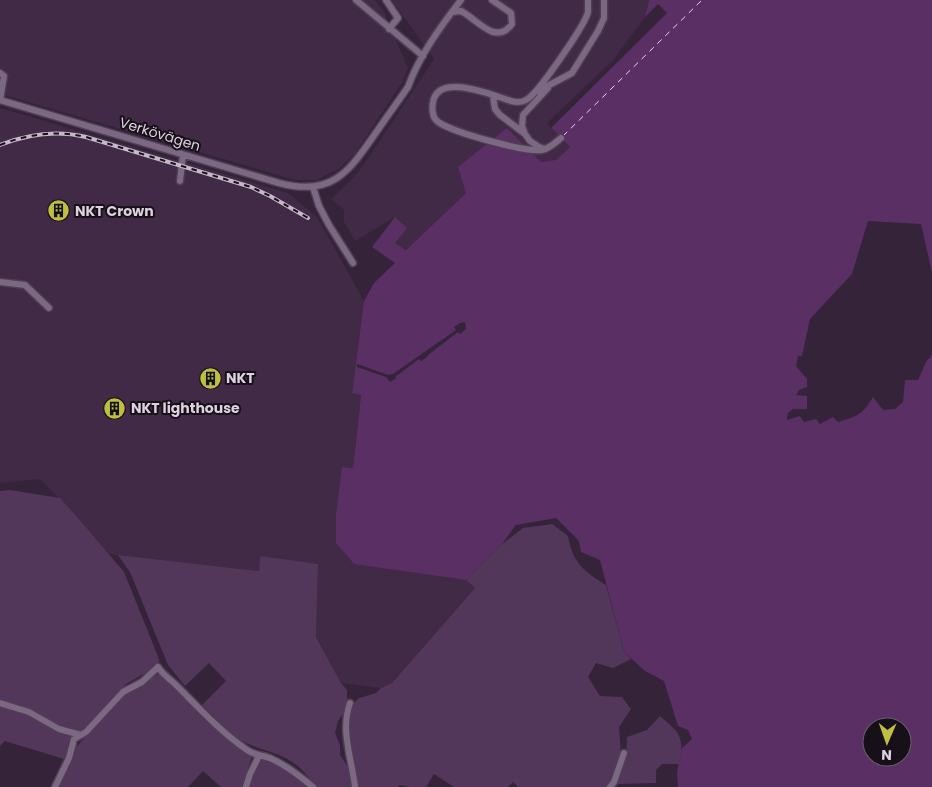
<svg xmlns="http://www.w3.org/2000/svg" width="932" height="787" font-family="Poppins,sans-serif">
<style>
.built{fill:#402a45}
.green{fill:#53375b}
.water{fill:#592f64;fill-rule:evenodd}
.pier{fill:#342339}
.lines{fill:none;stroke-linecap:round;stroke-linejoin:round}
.ferry{stroke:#f3ccfd;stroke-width:1;stroke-dasharray:6 5;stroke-linecap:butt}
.minor-casing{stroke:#4e3f52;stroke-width:9}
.minor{stroke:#7c6882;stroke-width:6}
.rail-casing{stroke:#c5b8c8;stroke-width:4}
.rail{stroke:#171019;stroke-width:2;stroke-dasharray:5.5;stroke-linecap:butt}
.labels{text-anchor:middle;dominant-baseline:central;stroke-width:4;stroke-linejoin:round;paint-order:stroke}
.street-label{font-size:14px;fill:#ded2e1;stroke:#171019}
.poi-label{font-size:14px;font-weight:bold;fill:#ded2e1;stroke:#171019;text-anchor:start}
</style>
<rect width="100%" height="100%" fill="#342339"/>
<!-- built -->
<path class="built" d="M0,0h375l8,10 25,58 -5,13 -48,73 -16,15 -23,11h-21l-284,-83 -11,-2z
M392,0h257l-4,17 -32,43 -66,63 23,24 -15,14 -14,1 -34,-34 -41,65 -60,57 -11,-7v-26l-40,24 -11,-19v-12l-13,-11 21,-20 13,-16 69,-104z
M0,109h4l284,84 29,24 47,84 -12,91 9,2 -8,74 -11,-1 106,111 18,2 9,8 -83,95 -11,5 -40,-5 -25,-46 2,-73 -58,-7 -1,14 -150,-17 -30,-35 -39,-40 -40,4z"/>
<!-- green -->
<path class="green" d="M10,490l50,8 19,21 45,53 35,87v6l-33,19 -23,29 -33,35 -6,11 -59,-18 -5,5v-255z
M552,524l16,12c5,28 16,35 38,49l18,67 7,7 -18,9 -17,-5 -8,14 12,19 22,1 9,12 -12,18 2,28 -9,32h-94l-5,-5 -5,5h-54l-20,-13 -8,13h-17l-10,-2 -1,2h-42l-9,-57 4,-24 8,-8 17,-5 5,-5 11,-5 83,-95 -9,-8 36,-36 21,-16z
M118,555l141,16 1,-15 58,8 -2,73 25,46 6,7v12l-4,12 -5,7 -3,12 5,12v10l8,12 3,20h-35c-7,-10 -16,-21 -27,-27 -15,-9 -34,-11 -50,-21 -13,-9 -25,-23 -37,-34l24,-24 -17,-18 -24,23 -17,-21 -38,-93z
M165,670l6,9 81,77 -10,31h-21l-18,-16 -15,16h-131l16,-36 46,-52z
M660,716c20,17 25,21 19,48h-17l-6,6v13l-39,1 9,-28 1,-19 20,-7z
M264,758l37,19 7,10h-59c3,-11 7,-21 15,-29z"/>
<!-- water -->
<path class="water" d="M649,0h283v273l-11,-49 -53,-3 -16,53 -42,45 -8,37h-4l-2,10 11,13v8l-8,3 -3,5 11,1v13h-14l-5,4 -1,7 13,-4 4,6 12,-3 4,5 13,-7 5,5c20,-6 24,-7 35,-25l10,13 12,-1 8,-7 2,-22h13l8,-18 6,-7v432h-254l-1,-15 5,-24 10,-9 -4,-9 -10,-4 -14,-45 -19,-10 -21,-19 -24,-92 -19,-8 -2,-11 -23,-23 -40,7 -14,19 -36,36 -112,-16 -18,-21v-28l6,-48 11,1 8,-73 -9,-2 12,-92 10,-18 21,-20 -23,-16 23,-30 12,11 -12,15 11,7 60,-57 -8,-26 49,-39 34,34 15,-2 14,-13 -23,-24 66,-63 32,-43zM872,727h30v30h-30z"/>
<!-- pier -->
<path class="pier" d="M658,4l9,9 -116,115 -4,-5 66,-63 32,-43z
M465,322l1,7 -6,5 -2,-2 -30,23 -1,2 -6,4 -2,-2 -24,18 1,1 -6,4 -4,-5 -29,-10v-3l31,11 5,-1 63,-44 -2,-3 6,-4z"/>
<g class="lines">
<!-- ferry -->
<path class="ferry" d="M563,136l139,-136"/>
<defs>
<path id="minor" d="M356,0l67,56
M386,0l12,18 -9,11
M452,12l9,-1c17,9 35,35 51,13l-1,-11 -19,-13
M0,73l4,3 -4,24
M538,91l34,-18 26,-42 6,-13v-18
M493,96l2,13 5,6 25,19 5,7 9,6 6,2
M0,100l279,83c52,14 69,-10 96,-49 11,-16 22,-31 33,-47 11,-31 33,-61 53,-87
M525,134l-3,-8 1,-11 25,-27
M561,138c-5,4 -12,11 -19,12 -14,3 -97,-19 -106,-30 -4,-4 -4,-13 -3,-18 5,-30 59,-7 78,-1 4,1 10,2 15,-1 11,-5 59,-75 62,-88 0,-4 0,-8 0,-12
M180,181l3,-26
M313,187l6,19 10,19 24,38
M0,282l25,3 24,23
M0,703l29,9 30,17 22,6
M350,703c-10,28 2,56 5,84
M55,787l14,-29 5,-19 12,-7 37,-40 19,-10 16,-15c5,8 12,12 19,19 22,22 44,46 70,64 8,6 17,5 25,9 15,7 28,17 41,28
M246,787l4,-13 9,-18
M610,787l4,-5 10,-29"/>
</defs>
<!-- minor casing -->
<use href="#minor" class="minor-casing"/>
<!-- minor -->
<use href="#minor" class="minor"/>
<defs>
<path id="rail" d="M0,145c28,-11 57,-15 86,-8l165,50 19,9 38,22"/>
</defs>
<!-- rail casing -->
<use href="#rail" class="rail-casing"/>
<!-- rail -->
<use href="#rail" class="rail"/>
</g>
<!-- icons -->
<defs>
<symbol id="building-disc" viewBox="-11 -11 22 22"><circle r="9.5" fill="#bfbe42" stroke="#171019"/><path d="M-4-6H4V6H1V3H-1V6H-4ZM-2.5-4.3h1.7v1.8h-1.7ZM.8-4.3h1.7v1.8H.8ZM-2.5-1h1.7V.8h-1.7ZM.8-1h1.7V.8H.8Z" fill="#111"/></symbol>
</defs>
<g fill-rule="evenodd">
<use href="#building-disc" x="46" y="198" width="25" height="25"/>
<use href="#building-disc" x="198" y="366" width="25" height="25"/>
<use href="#building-disc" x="102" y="396" width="25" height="25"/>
</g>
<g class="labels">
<!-- street labels -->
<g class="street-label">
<text transform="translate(160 134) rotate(17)">Verkövägen</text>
</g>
<!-- poi labels -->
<g class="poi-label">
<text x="75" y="211">NKT Crown</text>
<text x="226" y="378">NKT</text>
<text x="131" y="408">NKT lighthouse</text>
</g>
</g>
<!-- north arrow -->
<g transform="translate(887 742) rotate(182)"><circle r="24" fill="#171019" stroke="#675e69"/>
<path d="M0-4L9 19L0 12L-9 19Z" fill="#bfbe42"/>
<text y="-8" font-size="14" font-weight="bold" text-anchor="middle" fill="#ded2e1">N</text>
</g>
</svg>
